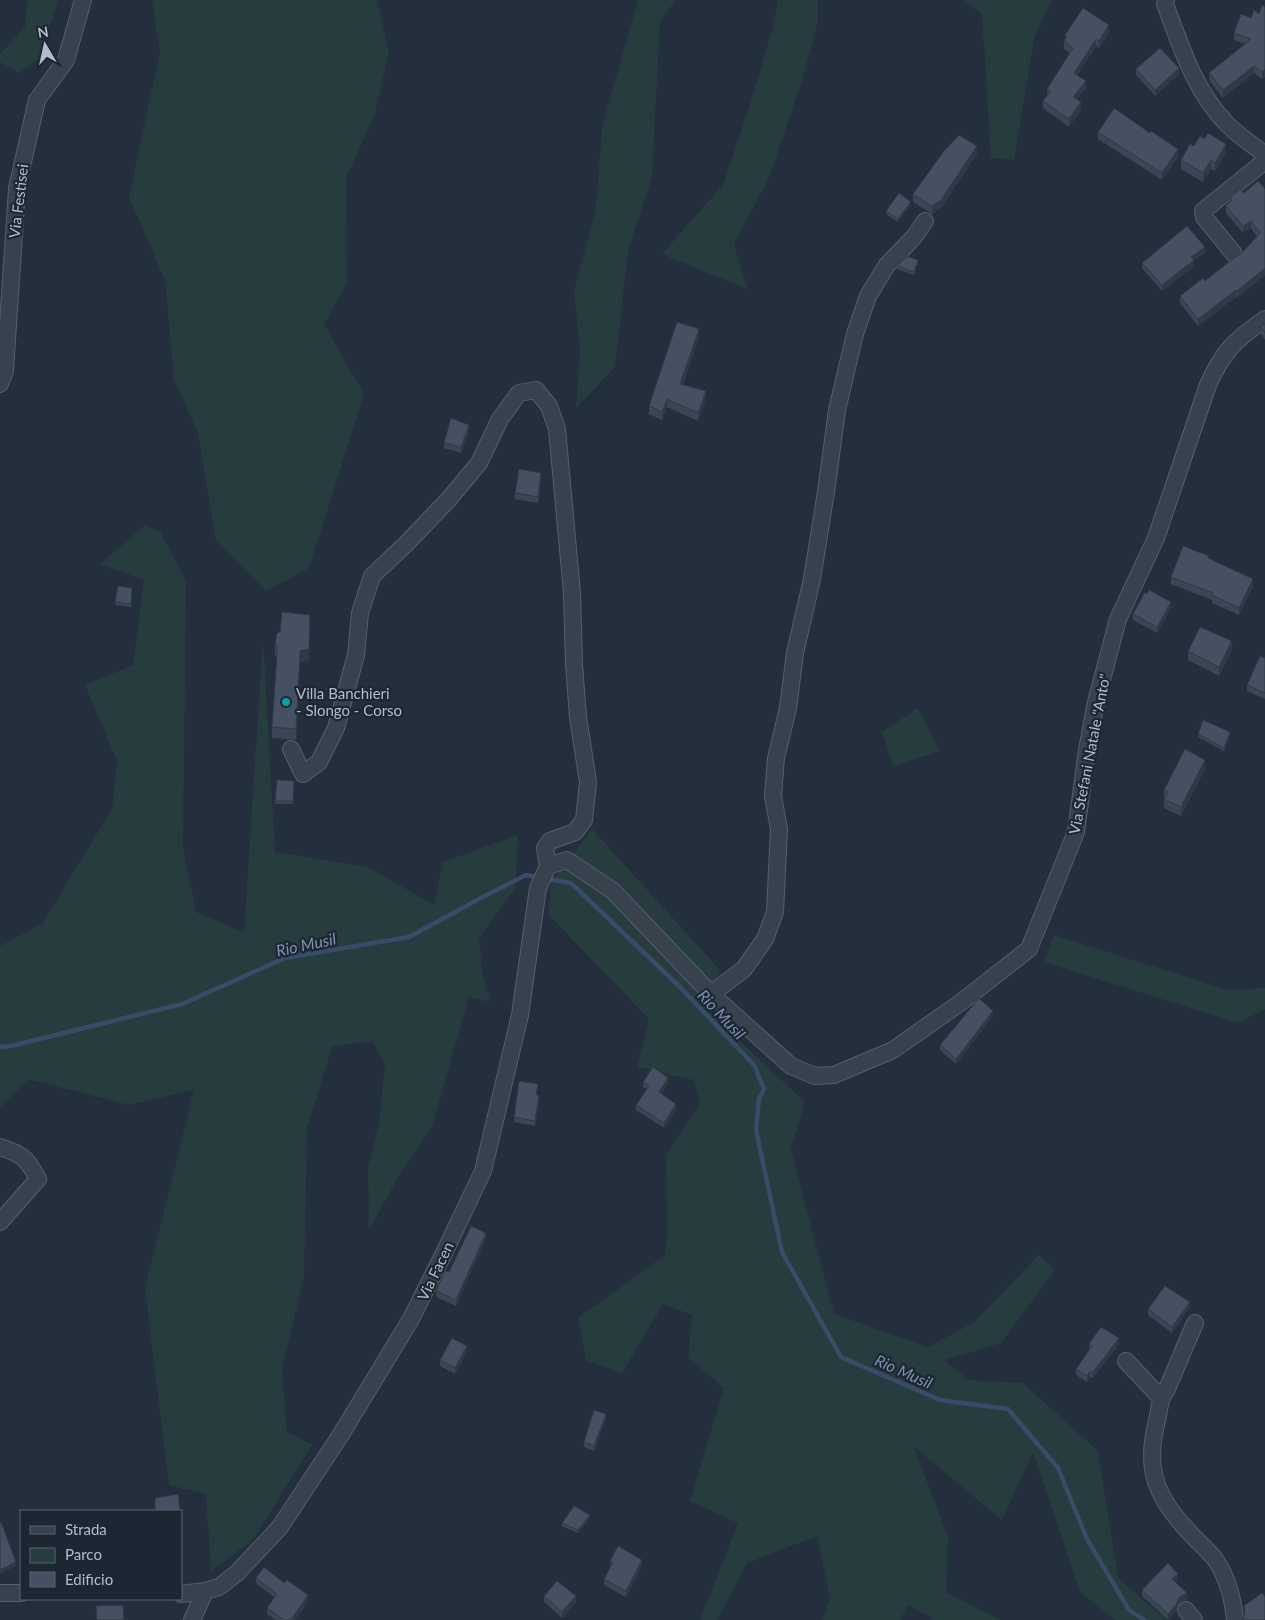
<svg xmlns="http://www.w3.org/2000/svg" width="1265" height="1620" font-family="Lato,sans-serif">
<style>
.green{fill:#263c3f}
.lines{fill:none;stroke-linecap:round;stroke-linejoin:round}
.stream{stroke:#394c67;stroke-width:4.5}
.minor-casing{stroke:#565f6c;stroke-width:18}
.minor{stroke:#38414e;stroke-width:16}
.wall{fill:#3b4654}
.shaded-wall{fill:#303945}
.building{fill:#455162;stroke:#303945}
.culture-dot{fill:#0f9aa8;stroke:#1d2633;stroke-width:2}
.labels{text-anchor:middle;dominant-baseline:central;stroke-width:4.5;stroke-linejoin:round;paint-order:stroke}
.street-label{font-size:15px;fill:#b4bcc9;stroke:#1d2633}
.poi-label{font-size:15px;fill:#b4bcc9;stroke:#1d2633;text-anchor:start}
.water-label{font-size:16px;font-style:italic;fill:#7c92b1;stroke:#1d2633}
</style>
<rect width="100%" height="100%" fill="#242f3e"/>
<!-- green -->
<path class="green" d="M27,0h31l-18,57 -21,16 -19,-11v-8l25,-27z
M152,0h225l12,53 -15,63 -28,62 1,105 -23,41 40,70 -55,174 -43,23 -50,-50 -18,-108 -24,-53 -9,-100 -36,-83 31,-145z
M638,0h38l-16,21 -8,156 -24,74 -13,116 -39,41 4,-57 -6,-60 22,-83 6,-80z
M778,0h40v21l-16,60 -33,97 -35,66 13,45 -85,-35 61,-69 28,-84 21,-70z
M963,0h89l-18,39 -20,121 -23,-2 -9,-144z
M145,525l16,8 25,48 -3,267 13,64 48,21 19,-294 12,213 93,15 66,38 9,-43 75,-27 -3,54 -36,49 3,34 8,30 -21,-5 -37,130 -32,47 -31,56 -1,-63 11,-44 6,-60 -13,-22 -40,6 -25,81 -3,148 -22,94 5,62 25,13 -59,95 -42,31 -5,-77 -37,-9 -24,-197 49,-198 -65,15 -101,-26 -28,28v-161l42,-22 70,-115 5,-48 -32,-76 48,-20 11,-85 -44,-16z
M918,708l22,43 -47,15 -11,-34z
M592,829l128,141 -15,38 100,94 -14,47 43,165 94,33 45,-24 66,-68 16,15 -54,73 -56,17 23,20 55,3 75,68 20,127 49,42h-52l-35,-28 -47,-140 -31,68 -88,-73 34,90 -2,55 54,28h-69v-3l-23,-12 -8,15h-77l7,-22 -13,-62 -70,27 -30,57h-17l38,-97 -48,-22 34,-113 -36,-30 4,-43 -29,-11 -41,69 -36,-13 -8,-42 87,-63 2,-20 -1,-80 34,-52 -6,-23 -57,-13 12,-48 -101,-105 3,-31z
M1054,935l174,55 37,-2v21l-27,14 -194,-61z"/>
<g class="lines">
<!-- stream -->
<path class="stream" d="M547,879l24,4 109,104 74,78 10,24 -5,10 -3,31 26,122 59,105 99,43 68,9 50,59 29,71 42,71 15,10
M0,1047l11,-1 171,-42 103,-46 124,-21 70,-38 47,-24 13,3"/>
<defs>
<path id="minor" d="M1166,0l-1,4c16,42 29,86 61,119 11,12 26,21 39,32
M1234,254l-30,-37 -1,-6 62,-50
M0,384l5,-13 12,-183 20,-88 29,-40 17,-60
M291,749l12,25 16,-12 17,-34 20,-73 4,-42 12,-37 34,-32 43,-45 30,-36 21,-44 19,-26 17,-3 13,16 8,23 15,164 2,71 4,53 10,65 -4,38 -9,12 -25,9 -5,7 3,18
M548,866l19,-6 46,31 98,103 80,72 24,10 19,-1 59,-25 67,-47 69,-54 47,-117 11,-82 9,-48 22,-83 38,-81 52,-153c15,-34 27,-45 57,-66
M711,994l33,-25 21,-30 10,-27 4,-83 -6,-33 3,-38 12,-50 7,-55 17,-74 14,-87 11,-82 18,-76 13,-38 19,-31 27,-28 11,-16
M0,1147c22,7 27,11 38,32l-38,43
M1195,1323l-28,66c-9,12 -7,22 -11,36 -11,46 1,73 33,107 8,9 18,17 26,27 13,19 18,39 20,61
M1126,1361l35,37
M0,1593h21
M181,1594l24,-3 14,-4 18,-14 43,-46 60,-91 71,-117 33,-66 39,-82 37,-156 18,-127 10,-22
M1186,1610l8,10
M192,1620l13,-29"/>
</defs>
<!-- minor casing -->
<use href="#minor" class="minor-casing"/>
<!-- minor -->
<use href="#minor" class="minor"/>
</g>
<!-- wall -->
<path class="wall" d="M1265,7v69l-3,3 -8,-6 -31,25 -14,-18v-7l36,-29 -11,-4v-7l17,-15 8,-4z
M1109,33l-10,15 -3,-2 -19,29 9,13 -9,11 4,11 -12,17 -26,-19v-7l4,-6v-6l23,-36 -6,-4v-8l1,-2v-4z
M1136,69l43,5 -24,22 -19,-21z
M1098,132l52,1 28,24 -16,23 -64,-41z
M1194,146l32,7 -11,18 -4,-2 -8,13 -22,-13v-9z
M977,154l-36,54 -9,6 -19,-12v-8z
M1265,189v86l-28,23 -1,-1 -38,29 -18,-23v-7l25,-15 35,-26 17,-18 -6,-9 -8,5 -17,-20v-7l4,-4v-4l14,-5z
M911,205l-13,17 -12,-8v-3z
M1205,253l-11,7v6l-32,25 -20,-23v-5z
M918,263l-4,12 -17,-6v-3z
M1265,324v16l-4,-6v-7z
M699,337l-16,47 23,14 -8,23 -31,-14 -5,13 -13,-6v-8z
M469,431l-8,22 -17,-5v-5z
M541,479l-3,24 -23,-4v-6z
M1209,558l44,28 -14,29 -27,-12v-3l-41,-16v-7z
M132,588l-1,19 -16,-2v-3z
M1171,608l-14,25 -24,-13v-6z
M275,645l34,15 -9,2 -4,78 -24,-2v-11l5,-67v-3l-2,-1z
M1232,650l-13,26 -31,-16v-9z
M1265,658v41l-18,-8v-6z
M1198,734l32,1 -6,16 -26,-14z
M1205,769l-24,47 -17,-8v-18z
M277,780l17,1 -1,23h-18z
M993,1016l-37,48 -16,-14v-5z
M643,1082l25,1 -7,11 15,15 -12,19 -28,-18v-5l11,-16 -4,-2z
M538,1089l-1,6 2,5 -4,26 -21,-4v-5z
M486,1238l-30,68 -20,-9v-6z
M1190,1307l-18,26 -24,-18v-6z
M1089,1344h30l-26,34 -3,-1 -3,5 -11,-7v-6l13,-19z
M467,1352l-12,22 -15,-8v-6z
M606,1419l-12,32 -10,-4v-5z
M590,1518l-12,15 -16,-7v-3z
M610,1561l32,5 -16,31 -22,-12v-6l6,-12z
M256,1578l28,5 24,18 -13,19h-19l-9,-6v-6l8,-10 -19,-15z
M1178,1579l-3,3 12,17 -8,4 -3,8 -8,9 -26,-24v-6z
M544,1596l32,6 -14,16 -18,-16z"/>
<!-- shaded-wall -->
<path class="shaded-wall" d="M1109,25v8l-10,15v-7z
M1096,39v7l-22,34v-7z
M1254,66v7l-31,25v-8z
M1179,68v6l-24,22v-6z
M1265,69v7l-3,3v-7z
M1086,81v7l-13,16v-7z
M1081,102v8l-12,17v-8z
M1226,144v9l-11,18v-8z
M977,146v8l-36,54 -9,6v-8z
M1178,149v8l-16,23v-7z
M1211,160v9l-8,13v-9z
M911,202v3l-13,17v-3z
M1251,221v7l-8,5v-7z
M1205,247v6l-11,7v6l-32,25v-6l29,-28z
M918,260v3l-4,12v-3z
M1265,268v7l-28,23v-7z
M1236,290v7l-38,29v-7z
M699,329v8l-19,54v-7z
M706,391v7l-8,23v-8z
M667,399v8l-5,13v-8z
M469,425v6l-8,22v-6z
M541,473v6l-3,24v-6z
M1253,579v7l-14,29v-7z
M1171,602v6l-14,25v-6z
M310,615l-1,45 -9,2 -4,78 4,-89z
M1232,641v9l-13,26v-9z
M1230,732v3l-6,16v-3z
M1205,760v9l-24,47v-9z
M993,1011v5l-37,48v-5z
M668,1078v5l-9,14v-5z
M539,1095v5l-4,26v-5z
M676,1104v5l-12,19v-5z
M486,1233v5l-30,68v-6z
M1190,1302v5l-18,26v-6z
M1119,1338v6l-26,34v-6z
M467,1346v6l-12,22v-6z
M1090,1371v6l-3,5v-6z
M606,1414v5l-12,32v-5z
M590,1515v3l-12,15v-3z
M642,1560v6l-16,31v-6z
M16,1562v4l-16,8v-4z
M1178,1574v5l-6,6v-6z
M1187,1593v6l-8,4 -3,8 -8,9v-6l11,-17z
M308,1595v6l-13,19h-4z
M576,1596v6l-14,16v-6z"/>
<!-- building -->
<path class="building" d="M1262,5l3,2v62l-3,3 -8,-6 -31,24 -14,-17 42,-34 -17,-6 7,-19 10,4 3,-8 5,4z
M1083,8l26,17 -10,16 -3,-2 -22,34 12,8 -13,16 8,5 -12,17 -26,-18 8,-10 -4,-2 26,-41 -9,-7 3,-5 -2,-1z
M1160,48l19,20 -24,22 -19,-21z
M1114,108l36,25 1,-2 27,18 -16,24 -64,-41z
M1208,133l18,11 -11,19 -4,-3 -8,13 -22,-13 9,-16 4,2 6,-10 4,3z
M959,135l18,11 -36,54 -9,6 -19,-12 31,-43z
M1258,181l7,8v79l-28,23 -1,-1 -38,29 -18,-23 23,-18 2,3 30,-24 5,-2 20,-22 -9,-12 -8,5 -17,-20 6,-6 -2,-2 10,-9 4,4z
M899,193l12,9 -13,17 -12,-8z
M1187,226l18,21 -14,10 3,3 -32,25 -20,-22z
M907,256l11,4 -4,12 -17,-6z
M677,322l22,7 -19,55 26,7 -8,22 -31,-14 -5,13 -13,-6z
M1265,324v9l-4,-6z
M451,418l18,7 -8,22 -17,-4z
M519,469l22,4 -3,24 -23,-4z
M1183,546l26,10 -1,2 45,21 -14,29 -27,-13 1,-2 -42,-16z
M118,586l14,2 -1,16 -16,-2z
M1149,590l22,12 -14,25 -24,-13 12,-22 2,2z
M282,612l28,3 -1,34 -9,2 -4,78 -24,-2 5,-73v-8l-2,-1 2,-12 3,-1z
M1200,627l32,14 -13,26 -31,-16z
M1260,656l5,2v35l-18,-8z
M1203,720l27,12 -6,16 -26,-14z
M1185,749l20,11 -24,47 -17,-8 4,-7 -4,-2z
M277,780l17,1 -1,20h-18z
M979,998l14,13 -37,48 -16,-14z
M653,1067l15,11 -9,14 17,12 -12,19 -28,-18 13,-19 -6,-4z
M519,1081l19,3 -2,11h3l-4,26 -21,-4z
M471,1226l15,7 -30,67 -20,-9 9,-20 4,1z
M1165,1286l25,16 -18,25 -24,-18z
M1101,1327l18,11 -26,34 -3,-1 -3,5 -11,-7 16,-23 -3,-2z
M452,1338l15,8 -12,22 -15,-8z
M594,1410l12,4 -12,32 -10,-4z
M178,1494l2,17h-25v-13z
M574,1506l16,9 -12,15 -16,-7z
M0,1522h1l15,40 -16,8z
M618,1546l24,14 -16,31 -22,-12 9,-17 -3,-1z
M1168,1563l10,11 -6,5 15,14 -8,4 -3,8 -8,9 -26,-24z
M264,1567l20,16 3,-3 21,15 -17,25h-7l-17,-12 10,-14 -21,-16z
M557,1581l19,15 -14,16 -18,-16z
M1262,1593l3,4v22l-1,1h-21l2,-6 -1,-8z
M123,1605l1,15h-27l-1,-14z"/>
<!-- markers -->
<circle class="culture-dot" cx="286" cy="702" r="5"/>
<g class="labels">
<!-- street labels -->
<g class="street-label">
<text transform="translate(18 201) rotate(-83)">Via Festisei</text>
<text transform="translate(1089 754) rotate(-79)">Via Stefani Natale "Anto"</text>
<text transform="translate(435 1271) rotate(-64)">Via Facen</text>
</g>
<!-- poi labels -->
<g class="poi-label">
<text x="296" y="693">Villa Banchieri<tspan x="296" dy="17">- Slongo - Corso</tspan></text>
</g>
<!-- water labels -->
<g class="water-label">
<text transform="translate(306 944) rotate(-12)">Rio Musil</text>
<text transform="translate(722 1014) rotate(47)">Rio Musil</text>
<text transform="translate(904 1371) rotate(24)">Rio Musil</text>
</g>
</g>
<!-- legend -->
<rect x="20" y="1510" width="162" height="90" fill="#1d2633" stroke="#59626f"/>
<rect x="30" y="1526" width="25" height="8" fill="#38414e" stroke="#59626f"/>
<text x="65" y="1535" font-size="15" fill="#b4bcc9">Strada</text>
<rect x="30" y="1548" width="25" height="15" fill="#263c3f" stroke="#59626f"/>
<text x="65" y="1560" font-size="15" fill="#b4bcc9">Parco</text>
<rect x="30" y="1572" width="25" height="15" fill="#455162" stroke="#59626f"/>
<text x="65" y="1585" font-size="15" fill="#b4bcc9">Edificio</text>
<!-- north arrow -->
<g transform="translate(45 45) rotate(351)" stroke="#1d2633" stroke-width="4" paint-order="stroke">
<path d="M0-4L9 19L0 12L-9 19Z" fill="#b4bcc9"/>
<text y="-8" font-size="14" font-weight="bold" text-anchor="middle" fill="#b4bcc9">N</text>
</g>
</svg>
